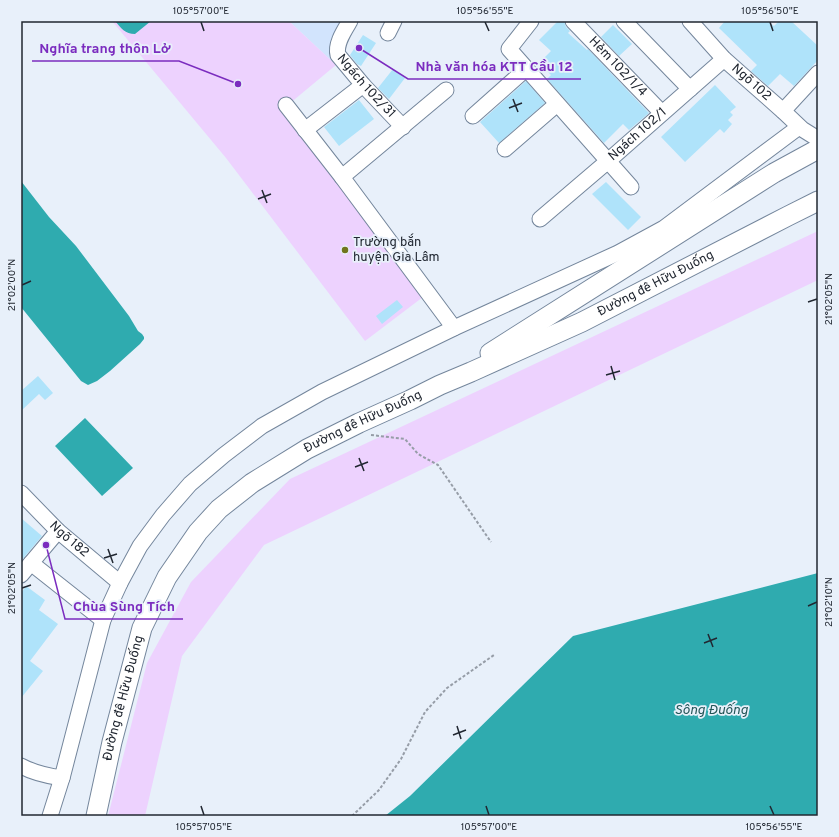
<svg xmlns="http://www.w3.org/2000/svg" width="839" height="837" font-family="Overpass,sans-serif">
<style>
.built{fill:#d2e4fd}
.green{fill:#edd2fe}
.water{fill:#2fabaf}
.building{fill:#afe3fa}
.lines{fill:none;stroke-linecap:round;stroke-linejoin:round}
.minor-casing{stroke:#74869c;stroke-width:17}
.major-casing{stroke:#74869c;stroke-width:21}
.path{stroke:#969da7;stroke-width:2;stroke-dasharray:3 2;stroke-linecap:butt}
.minor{stroke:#fff;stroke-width:15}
.major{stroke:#fff;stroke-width:19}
.ticks{fill:none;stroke:#212731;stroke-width:1.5}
.poi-dot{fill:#70751d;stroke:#e8f0fa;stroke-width:1.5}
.labels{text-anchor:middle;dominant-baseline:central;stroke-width:3.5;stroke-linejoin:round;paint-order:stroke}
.street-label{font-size:13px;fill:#212731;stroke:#e8f0fa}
.poi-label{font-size:13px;fill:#212731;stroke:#e8f0fa;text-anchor:start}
.water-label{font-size:14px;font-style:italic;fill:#245658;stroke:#e8f0fa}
.leader{fill:none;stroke:#7b2cbf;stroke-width:1.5}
.callout-dot{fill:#7b2cbf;stroke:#e8f0fa;stroke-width:1.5}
.callout-label{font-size:14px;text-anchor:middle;font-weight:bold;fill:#7b2cbf;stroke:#e8f0fa;stroke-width:3.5;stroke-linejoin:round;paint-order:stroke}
.neatline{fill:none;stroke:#212731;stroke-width:1.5}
.ticks-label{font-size:10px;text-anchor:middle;fill:#212731}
</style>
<rect width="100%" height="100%" fill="#e8f0fa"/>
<!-- built -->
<path class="built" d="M289,21h55l-4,8 -4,36z"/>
<!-- green -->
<path class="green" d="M112,21h177l47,44 -47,39 138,190 -62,47 -139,-183z
M818,231v49l-554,265 -82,111 -37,160h-37l39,-153 44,-81 99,-103z"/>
<!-- water -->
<path class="water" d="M115,21h36l-16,13c-10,0 -14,-6 -20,-13z
M21,181l28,36 27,29 53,70 9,15 4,3 2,3v2l-4,5 -30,27 -13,10 -9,4 -7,-4 -60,-74z
M85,418l48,50 -31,28 -47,-50z
M818,573v243h-433l25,-20 163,-160z"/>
<!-- building -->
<path class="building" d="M558,21h6l2,6 4,4 -2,2 19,17 1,-1 61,64 -20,17 -6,-6 -19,19 -57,-64 4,-4 -12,-12 12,-12 -12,-11z
M725,21h43l6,5 5,-5h12l27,25v14l-24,26 -14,-12 -12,12 -17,-15 6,-6 -38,-37z
M613,25l19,19 -13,12 -18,-19z
M363,35l13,8 -15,23 -4,-2 -7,-9z
M393,69l12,9 -16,21 -11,-11z
M526,81l19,22 -46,40 -19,-21z
M715,85l21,22 -6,5 3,3 -5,5 4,4 -8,9 -4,-4 -35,33 -24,-25z
M359,100l15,19 -35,27 -15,-19z
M606,182l35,35 -13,13 -36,-36z
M397,300l6,7 -21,17 -6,-8z
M38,376l15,17 -8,7 -6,-6 -18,17v-20z
M21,518l21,18 -21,25z
M26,586l19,14 -6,10 19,14 -28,37 13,10 -22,27v-105z"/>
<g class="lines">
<defs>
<g id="minor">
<path id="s1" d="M350,21c-6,10 -15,23 -12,34l25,30 40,42"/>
<path id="s2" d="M531,21l-22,28 99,112 116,-102"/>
<path id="s3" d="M573,21l89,92"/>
<path d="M624,21l66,68"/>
<path id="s4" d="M690,21l34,38 59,52 19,18 16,10"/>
<path d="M388,33l6,-12"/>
<path d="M286,105l56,72 112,151"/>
<path d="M783,111l35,-38"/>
<path d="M473,116l53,-47"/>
<path d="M305,130l58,-45"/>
<path d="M505,149l52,-45"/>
<path d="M342,177l104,-87"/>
<path d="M540,219l68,-58 23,26"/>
<path id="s5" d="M21,493l37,38 62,52"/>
<path d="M31,563l27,-32"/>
<path d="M21,575l10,-12 72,57"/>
<path d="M21,766c13,7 26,10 41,12"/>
<path d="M50,816l12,-38 41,-158 17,-37 20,-37 23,-31 27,-31 34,-29 38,-29 60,-34 132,-64 164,-75 46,-25 135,-101"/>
</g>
<g id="major">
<path d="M490,353l284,-180 44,-24"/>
<path id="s6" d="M96,816l16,-74 30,-114 25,-51 31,-45 21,-23 33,-26 55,-34 52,-26 51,-23 30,-15 31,-13 111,-50 206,-106 30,-15"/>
</g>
</defs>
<!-- minor casing -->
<use href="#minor" class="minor-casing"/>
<!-- major casing -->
<use href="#major" class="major-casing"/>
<!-- path -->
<path class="path" d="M371,435l34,4 13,15 20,11 53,77
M352,816l27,-26 22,-31 24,-47 22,-24 47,-33"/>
<!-- minor -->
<use href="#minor" class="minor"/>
<!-- major -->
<use href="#major" class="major"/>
</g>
<!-- ticks -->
<path class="ticks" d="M201,22l3,9M485,22l4,9M770,22l3,9M513,99l5,13M509,108l13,-5M262,190l5,13M258,199l13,-5M22,285l9,-4M808,302l9,-3M611,366l4,14M606,375l14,-4M359,458l5,13M355,467l13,-5M108,549l5,14M104,558l13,-4M22,588l9,-3M808,606l9,-4M708,634l5,13M704,643l13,-5M457,726l4,13M453,735l13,-5M201,806l3,9M486,806l3,9M770,806l4,9"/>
<!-- markers -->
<circle class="poi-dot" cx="345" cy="250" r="4"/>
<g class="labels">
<!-- street labels -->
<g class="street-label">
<text stroke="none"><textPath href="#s3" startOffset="64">Hẻm 102/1/4</textPath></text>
<text stroke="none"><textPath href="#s4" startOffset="87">Ngõ 102</textPath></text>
<text stroke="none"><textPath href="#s1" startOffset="79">Ngách 102/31</textPath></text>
<text stroke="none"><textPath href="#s2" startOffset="225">Ngách 102/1</textPath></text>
<text stroke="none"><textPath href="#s6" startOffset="829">Đường đê Hữu Đuống</textPath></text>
<text stroke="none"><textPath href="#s6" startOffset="505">Đường đê Hữu Đuống</textPath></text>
<text stroke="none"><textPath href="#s5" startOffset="67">Ngõ 182</textPath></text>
<text stroke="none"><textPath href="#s6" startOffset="121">Đường đê Hữu Đuống</textPath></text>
</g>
<!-- poi labels -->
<g class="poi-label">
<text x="353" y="243">Trường bắn<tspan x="353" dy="15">huyện Gia Lâm</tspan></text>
</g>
<!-- water labels -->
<g class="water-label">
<text x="711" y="710">Sông Đuống</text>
</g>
</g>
<!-- callouts -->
<path class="leader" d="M238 84L179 61H32M359 48L408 79H581M46 545L65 619H183"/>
<g class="callout-dot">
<circle cx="238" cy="84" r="4"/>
<circle cx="359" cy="48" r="4"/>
<circle cx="46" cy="545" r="4"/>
</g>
<g class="callout-label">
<text x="105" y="53">Nghĩa trang thôn Lở</text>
<text x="494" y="71">Nhà văn hóa KTT Cầu 12</text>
<text x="124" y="611">Chùa Sùng Tích</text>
</g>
<!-- border -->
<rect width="839" height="837" fill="none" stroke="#e8f0fa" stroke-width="44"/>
<rect x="22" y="22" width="795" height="793" class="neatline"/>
<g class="ticks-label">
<text x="201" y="14">105°57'00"E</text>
<text x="485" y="14">105°56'55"E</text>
<text x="770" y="14">105°56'50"E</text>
<text transform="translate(11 285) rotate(-90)" y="4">21°02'00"N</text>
<text transform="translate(828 299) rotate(-90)" y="4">21°02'05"N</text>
<text transform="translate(11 588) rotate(-90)" y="4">21°02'05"N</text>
<text transform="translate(828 602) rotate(-90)" y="4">21°02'10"N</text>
<text x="204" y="830">105°57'05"E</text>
<text x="489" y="830">105°57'00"E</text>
<text x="774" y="830">105°56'55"E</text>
</g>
</svg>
